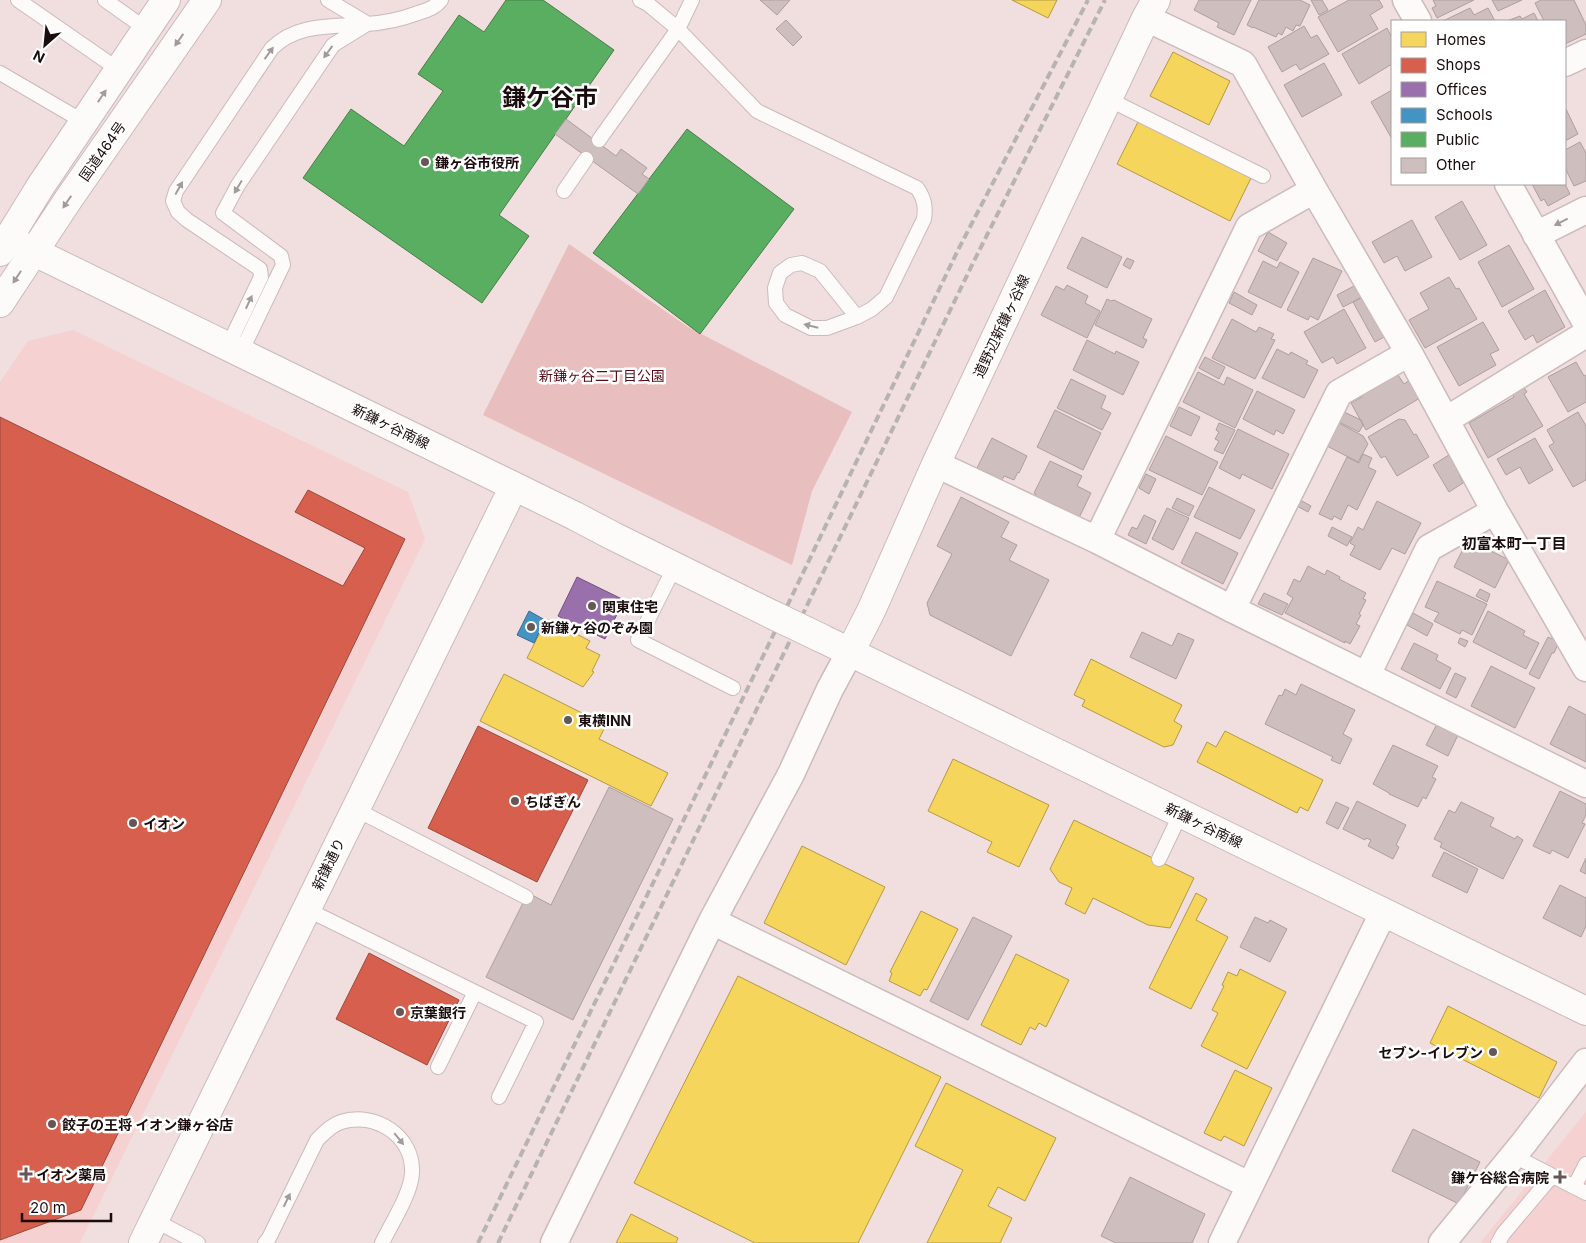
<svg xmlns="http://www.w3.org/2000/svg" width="1586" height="1243" font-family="Inter,'Noto Sans JP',sans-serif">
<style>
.built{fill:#f6d1d1}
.green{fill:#e8bebf}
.homes{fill:#f6d55c;stroke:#b49944}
.shops{fill:#d6604d;stroke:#9e473a}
.offices{fill:#9970ab;stroke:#73527c}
.schools{fill:#4393c3;stroke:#376b8c}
.public{fill:#5aae61;stroke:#477e48}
.building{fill:#cebebe;stroke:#ae9e9f}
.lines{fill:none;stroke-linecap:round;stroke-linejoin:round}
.service-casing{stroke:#cbbbbb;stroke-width:16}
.minor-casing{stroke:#cbbbbb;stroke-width:29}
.tertiary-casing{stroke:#cbbbbb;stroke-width:30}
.trunk-casing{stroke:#cbbbbb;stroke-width:30}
.service{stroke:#fdfafa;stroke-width:14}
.minor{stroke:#fdfafa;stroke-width:26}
.tertiary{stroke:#fdfafa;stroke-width:28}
.trunk{stroke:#fdfafa;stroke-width:28}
.rail{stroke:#b7b3b3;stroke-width:4;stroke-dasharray:8 4;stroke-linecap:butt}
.tertiary-bridge-casing{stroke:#cbbbbb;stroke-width:30;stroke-linecap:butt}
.tertiary-bridge{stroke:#fdfafa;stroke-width:28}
.oneway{fill:#a39b9b}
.poi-dot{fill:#665656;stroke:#fff;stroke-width:2}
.labels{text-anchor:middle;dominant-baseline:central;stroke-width:5;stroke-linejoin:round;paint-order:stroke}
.street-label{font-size:14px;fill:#1b0d0d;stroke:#fff}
.poi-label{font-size:14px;font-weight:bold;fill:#1b0d0d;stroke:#fff;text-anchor:start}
.park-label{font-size:14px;fill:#5a0f1b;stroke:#fff}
.neighbourhood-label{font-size:15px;font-weight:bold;fill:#1b0d0d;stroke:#fff}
.town-label{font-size:24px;font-weight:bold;fill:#1b0d0d;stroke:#fff}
</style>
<rect width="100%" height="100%" fill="#f1dede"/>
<!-- built -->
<path class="built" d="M73,330l335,162 17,47 -345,704h-80v-861l28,-41z
M1586,1112v131h-106z"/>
<!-- green -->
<path class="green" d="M569,244l119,83 164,85 -40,79 -20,74 -309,-150z"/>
<!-- homes -->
<path class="homes" d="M1012,0h45l-9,18z
M1173,52l57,29 -21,44 -59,-29z
M1138,122l113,56 -21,43 -113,-57z
M547,619l43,22 -4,7 14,7 -8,16 2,1 -11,15 -56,-29z
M1091,659l91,46 -8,16 8,5 -9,19 -9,2 -82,-41 3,-6 -11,-5z
M504,674l102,51 -7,14 69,34 -17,33 -171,-85z
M1225,731l98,49 -15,31 -8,-4 -3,6 -100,-51 10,-20 9,5z
M953,759l96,46 -30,62 -32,-15 5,-10 -64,-31z
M1074,820l120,58 -24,50 -22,-3 -55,-27 -8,16 -20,-10 7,-16 -13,-6 -9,-13z
M802,846l83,41 -39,78 -82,-42z
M1196,893l11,6 -11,21 32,17 -37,72 -42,-21z
M921,911l37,18 -31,61 -3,-1 -4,7 -31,-15 3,-8 -2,-1z
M1016,954l53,26 -23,47 -7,-4 -4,7 -5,-3 -9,18 -40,-20z
M1240,969l46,23 -39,77 -46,-23 17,-33 -6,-3 12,-24 -2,-1 6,-13 9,4z
M738,976l203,101 -83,166h-103l-121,-60z
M1448,1006l109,56 -18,36 -109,-55z
M1235,1070l37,18 -28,58 -20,-10 -3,5 -17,-8z
M946,1083l110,55 -31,63 -27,-14 -10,19 24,12 -12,25h-73l36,-73 -48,-24z
M631,1214l47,24 -2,5h-60z"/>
<!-- shops -->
<path class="shops" d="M0,417l343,169 22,-38 -70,-36 13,-22 97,49 -324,671 -81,30z
M478,726l110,54 -51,102 -109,-54z
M369,953l90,47 -32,65 -91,-46z"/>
<!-- offices -->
<path class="offices" d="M577,577l47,23 -19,39 -47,-23z"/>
<!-- schools -->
<path class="schools" d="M529,611l16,9 -11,23 -17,-8z"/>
<!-- public -->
<path class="public" d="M506,0h37l71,50 -115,165 30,21 -47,67 -179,-125 48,-69 53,37 39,-55 -25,-17 41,-59 25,17z
M687,129l107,80 -94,125 -107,-81z"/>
<!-- building -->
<path class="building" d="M760,0h30l-13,15z
M1199,0h52l-17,35 -17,-8 2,-4 -25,-13z
M1259,0h41l10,5 -10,21 -4,-1 -3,6 -7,-4 -4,8 -4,-2 -2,4 -23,-10v1l-6,-3z
M1311,0h11l6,10 -9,5z
M1349,0h30l4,7 -13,8 8,14 -40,23 -20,-35z
M1433,0h41l-37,18 -5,-10 4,-2z
M1492,0h30l-24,11z
M1541,0h33l12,25v9l-21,10v-23h-21l-9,-18z
M1470,8l4,7 14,-7 7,13h-52z
M1534,13l4,8h-31l13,-5 2,3z
M786,20l16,17 -9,9 -17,-17z
M1304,26l7,12 6,-3 12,19 -29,16 -4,-6 -14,8 -14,-25z
M1387,28l5,10v26l-33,20 -17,-30z
M1324,63l18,32 -40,22 -18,-32z
M1392,90v49l-21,-37z
M1565,107l13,27 -13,7z
M566,119l50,37 5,-7 26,19 -5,6 7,5 -11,15 -83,-60z
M1580,142l6,11v28l-12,5 -9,-18v-18z
M1532,184h33l5,10 -22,12 -4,-7 -3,2z
M1462,201l25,44 -27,15 -25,-43z
M1412,220l20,37 -27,14 -8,-15 -13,7 -12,-21z
M1268,232l19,11 -10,18 -19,-10z
M1082,237l40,20 -15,31 -40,-20z
M1509,245l25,44 -32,18 -24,-45z
M1127,258l7,3 -4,8 -7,-4z
M1313,258l29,13 -24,49 -8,-4 -2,4 -21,-10z
M1263,261l14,7 3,-6 19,10 -18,36 -33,-16z
M1449,277l7,12 3,-1 18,31 -52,29 -16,-28 20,-11 -9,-16z
M1067,285l21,11 -3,7 15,8 -13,27 -46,-23 15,-29 8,4z
M1354,286l7,12 -18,9 -6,-12z
M1545,290l20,37 -28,16 -4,-8 -8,5 -17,-29z
M1234,292l23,13 -5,10 -23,-12z
M1363,296l23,40 -11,6 -22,-40z
M1107,299l4,2 3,-1 38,19 -9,19 4,2 -4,8 -48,-23z
M1344,309l22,39 -29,16 -4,-7 -11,6 -18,-31z
M1232,319l24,13 3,-5 15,7 -3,5 4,1 -20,39 -43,-21z
M1483,322l16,28 -9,4 6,11 -37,21 -22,-39z
M1087,340l28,14 1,-3 23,11 -16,33 -50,-25z
M1277,349l12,6 2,-3 17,9 -2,3 12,6 -14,28 -42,-20z
M1205,357l20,10 -6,12 -20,-11z
M1576,362l8,14 2,-1v27l-18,10 -20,-35z
M1198,372l26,13 3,-8 26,13 -18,38 -52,-26z
M1396,372l8,12 6,-4 10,18 -54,32 -15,-27 11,-6 -3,-4z
M1071,379l35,17 -5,12 10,5 -9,17 -45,-22z
M1523,386l4,6 -3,2 19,32 -55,32 -19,-35 45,-26 -3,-4z
M1257,391l38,19 -12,24 -7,-4 -2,5 -31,-16z
M1179,407l21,10 -9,19 -21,-10z
M1055,410l46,23 -18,37 -46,-23z
M1344,412l17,8 2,5 -4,7 -20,-10z
M1578,412l8,14v54l-13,7 -24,-41 5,-3 -7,-13z
M1399,419l6,1 9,15 2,-1 13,23 -32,19 -12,-20 -4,2 -13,-21z
M1219,423l16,7 -12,24 -9,-4 5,-9 -4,-2 4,-7 -3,-2z
M1339,423l24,13 5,8 -10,18 -31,-16z
M1238,429l51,25 -17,35 -30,-15 -2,5 -21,-11z
M1166,436l52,26 -16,33 -53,-25z
M992,438l35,18 -8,17 -1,-1 -4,8 -10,-4 -2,4 -25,-12z
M1535,438l18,32 -24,14 -9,-17 -14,8 -9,-16z
M1452,453l12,19 -5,3 4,8 -14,9 -16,-27z
M1363,454l9,4 -4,9 8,4 -19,39 -9,-5 -7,15 -7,-4 -2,4 -13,-6 28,-57 12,6z
M1050,461l32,15 -5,10 14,7 -12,25 -44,-22 1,-2 -2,-1z
M1146,474l10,5 -7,15 -10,-6z
M1209,487l46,23 -15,29 -46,-22z
M961,497l48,25 -8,15 16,8 -8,15 40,20 -38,76 -81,-41 -3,-12 25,-49 -15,-8z
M1177,498l17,8 -5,10 -17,-8z
M1300,500l11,6 -3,6 -11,-6z
M1377,501l44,22 -16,31 -13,-6 -12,22 -30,-15 5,-9 -5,-3 8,-16 5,3z
M1167,508l22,10 -16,32 -21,-11z
M1144,515l12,6 -10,23 -18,-9 4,-8 5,2z
M1332,527l20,10 -5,9 -19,-10z
M1196,532l42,21 -15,31 -42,-21z
M1466,543l13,7 2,-4 28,14 -14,28 -41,-21z
M1308,566l17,9 2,-5 13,7 -1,2 27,14 -3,6 3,1 -7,14 2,1 -5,9 4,2 -10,18 -5,-3v2l-60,-30 8,-15 -6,-4 7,-15 6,3z
M1437,581l50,23 -15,31 -10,-5 -2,4 -26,-13 5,-8 -14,-6z
M1480,589l10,5 -3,8 -11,-6z
M1264,593l24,11 -6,11 -24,-11z
M1488,611l37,20 -2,4 16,8 -13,26 -53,-27z
M1413,613l20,11 -6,12 -20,-11z
M1142,632l30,14 6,-13 16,7 -18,39 -46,-22z
M1548,637l11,5 -5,11h-2l-13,26 -10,-5z
M1460,638l8,3 -3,6 -7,-4z
M1414,643l24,12 -2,5 15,8 -11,21 -39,-20z
M1491,666l44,22 -20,40 -44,-22z
M1455,673l11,5 -10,20 -10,-5z
M1301,684l54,26 -12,24 9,5 -12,25 -9,-4 2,-3 -68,-33 14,-29 3,1 3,-7 11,6z
M1569,706l17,9v47l-36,-18z
M1437,724l21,11 -10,21 -22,-11z
M1393,745l45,21 -6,11 4,2 -10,20 -3,-2 -5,10 -29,-13v-1l-16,-9z
M609,787l64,32 -100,201 -87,-43 42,-84 23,12z
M1560,791l26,13v11l-4,8 3,1 -17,34 -16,-8 -2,4 -17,-8z
M1357,801l49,24 -10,20 3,2 -6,12 -25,-13 3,-6 -5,-2 -1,2 -22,-11z
M1336,802l13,6 -11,21 -12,-6z
M1461,802l33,16 -4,8 25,13 2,-3 6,4 -20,39 -63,-32 2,-4 -8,-4 15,-29 6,3z
M1444,852l34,17 -11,24 -35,-17z
M1586,858v16l-6,-3z
M1560,885l26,13v28l-5,11 -38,-19z
M973,917l39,19 -44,84 -38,-19z
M1255,917l13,6 2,-3 17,9 -17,33 -30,-15z
M1413,1129l67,33 -21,42 -67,-33z
M1130,1177l75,37 -13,29h-76l-15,-7z"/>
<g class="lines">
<defs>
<path id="service" d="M18,0l101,70
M105,0l41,29
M328,0l40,24
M640,0l8,4 30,25 79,82 160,77c7,10 9,18 7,31l-38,78 -14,12 -15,8 -30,11h-16l-26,-13 -9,-12 -1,-15 5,-15 11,-8 11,-2 18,8 37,46
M0,73l84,49
M1108,99l155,77
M599,140l79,-111 14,-29
M564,191l22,-32
M228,346l33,-69 -1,-8 -73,-49 -9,-8 -5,-11 3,-10 96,-143c26,-25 60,-21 94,-24 18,-1 36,-5 52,-11 9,-3 17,-5 23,-13
M241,352l42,-87 -2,-9 -58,-43 15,-28 95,-140 34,-21
M675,566l-37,74 95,48
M355,809l171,88
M1159,859l22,-46
M306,909l230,113 -37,75
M438,1067l37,-75
M1514,1156l72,37
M1574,1187l12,-23
M154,1220l44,23
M265,1243l4,-5 48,-98c7,-7 14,-15 24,-18 34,-11 73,14 71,51 -1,21 -21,51 -30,70
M1498,1243l5,-9 49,-58"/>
<path id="minor" d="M1406,0l12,21
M1146,18l97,46 71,126 95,163 86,158 91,157
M1565,63l21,-10
M1508,184l78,139
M1536,235l50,-25
M1446,420l140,-86
M936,464l161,76 135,69 354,175
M1097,540l152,-313 65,-37
M1232,609l107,-216 70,-40
M1367,675l62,-127 66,-37
M712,921l537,264
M554,1243l158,-322 79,-147 39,-85 20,-37
M1222,1243l161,-330
M1442,1243l81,-99 63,-82"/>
<path id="tertiary" d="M12,241l563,275 38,20 160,79
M821,638l765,373
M850,652l21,-41 65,-147 210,-446 10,-18
M143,1243l371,-757"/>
<path id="trunk" d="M0,252l40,-65 126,-187
M0,303l68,-103 139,-200"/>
</defs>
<!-- service casing -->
<use href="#service" class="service-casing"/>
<!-- minor casing -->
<use href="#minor" class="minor-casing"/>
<!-- tertiary casing -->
<use href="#tertiary" class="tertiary-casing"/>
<!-- trunk casing -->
<use href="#trunk" class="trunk-casing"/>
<!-- service -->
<use href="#service" class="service"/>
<!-- minor -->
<use href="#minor" class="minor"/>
<!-- tertiary -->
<use href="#tertiary" class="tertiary"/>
<!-- trunk -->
<use href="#trunk" class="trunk"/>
<!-- rail -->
<path class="rail" d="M478,1243l264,-543 216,-450 130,-250
M498,1243l476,-982 131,-261"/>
<defs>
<path id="tertiary-bridge" d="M773,615l48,23"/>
</defs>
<!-- tertiary-bridge casing -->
<use href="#tertiary-bridge" class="tertiary-bridge-casing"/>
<!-- tertiary-bridge -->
<use href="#tertiary-bridge" class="tertiary-bridge"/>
</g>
<!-- one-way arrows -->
<defs><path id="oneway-solid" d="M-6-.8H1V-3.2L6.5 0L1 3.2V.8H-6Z" transform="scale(1.25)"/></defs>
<g class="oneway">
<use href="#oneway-solid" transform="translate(179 40) rotate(125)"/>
<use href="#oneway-solid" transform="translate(328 52) rotate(126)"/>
<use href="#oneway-solid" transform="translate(269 53) rotate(-54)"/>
<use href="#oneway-solid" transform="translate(102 96) rotate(-56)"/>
<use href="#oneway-solid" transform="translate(238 187) rotate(121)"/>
<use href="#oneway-solid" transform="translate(179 188) rotate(-61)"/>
<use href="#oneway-solid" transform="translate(67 202) rotate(124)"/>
<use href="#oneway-solid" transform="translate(1561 222) rotate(153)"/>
<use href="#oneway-solid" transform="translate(17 277) rotate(123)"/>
<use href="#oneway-solid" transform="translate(249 302) rotate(-65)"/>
<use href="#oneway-solid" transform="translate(811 326) rotate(-166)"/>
<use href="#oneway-solid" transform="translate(399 1139) rotate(51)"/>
<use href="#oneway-solid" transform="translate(287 1200) rotate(-64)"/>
</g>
<!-- markers -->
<g class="poi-dot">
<circle cx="425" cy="162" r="5"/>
<circle cx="592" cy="606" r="5"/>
<circle cx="531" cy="627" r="5"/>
<circle cx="568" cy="720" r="5"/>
<circle cx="515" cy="801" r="5"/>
<circle cx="133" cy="823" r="5"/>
<circle cx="400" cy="1012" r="5"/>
<circle cx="1493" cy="1052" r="5"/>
<circle cx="52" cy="1124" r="5"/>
<path d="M23.5 1166.5h5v5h5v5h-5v5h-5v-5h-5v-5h5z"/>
<path d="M1557.5 1169.5h5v5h5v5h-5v5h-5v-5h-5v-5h5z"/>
</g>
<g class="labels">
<!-- street labels -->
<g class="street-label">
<text transform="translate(102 151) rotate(-55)">国道464号</text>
<text transform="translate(1001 326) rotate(-65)">道野辺新鎌ヶ谷線</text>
<text transform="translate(391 426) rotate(26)">新鎌ヶ谷南線</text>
<text transform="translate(1204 825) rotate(26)">新鎌ヶ谷南線</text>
<text transform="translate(328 864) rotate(-64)">新鎌通り</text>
</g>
<!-- poi labels -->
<g class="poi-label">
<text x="435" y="162">鎌ヶ谷市役所</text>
<text x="602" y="606">関東住宅</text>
<text x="541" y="627">新鎌ヶ谷のぞみ園</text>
<text x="578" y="720">東横INN</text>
<text x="525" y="801">ちばぎん</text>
<text x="143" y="823">イオン</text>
<text x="410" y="1012">京葉銀行</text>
<text x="1483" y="1052" text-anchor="end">セブン-イレブン</text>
<text x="62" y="1124">餃子の王将 イオン鎌ヶ谷店</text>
<text x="36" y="1174">イオン薬局</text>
<text x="1549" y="1177" text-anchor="end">鎌ケ谷総合病院</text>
</g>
<!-- park labels -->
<g class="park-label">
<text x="602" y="375">新鎌ヶ谷二丁目公園</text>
</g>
<!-- neighbourhood labels -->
<g class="neighbourhood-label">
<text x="1514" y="543">初富本町一丁目</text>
</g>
<!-- town labels -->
<g class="town-label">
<text x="550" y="97">鎌ケ谷市</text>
</g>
</g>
<!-- legend -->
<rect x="1391" y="20" width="175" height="165" fill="#ffffff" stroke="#a49e9e"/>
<rect x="1401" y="32" width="25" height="15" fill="#f6d55c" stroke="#a49e9e"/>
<text x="1436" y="45" font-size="15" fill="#1b0d0d">Homes</text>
<rect x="1401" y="58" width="25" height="15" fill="#d6604d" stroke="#a49e9e"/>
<text x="1436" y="70" font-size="15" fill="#1b0d0d">Shops</text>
<rect x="1401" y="82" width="25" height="15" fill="#9970ab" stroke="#a49e9e"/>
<text x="1436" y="95" font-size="15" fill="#1b0d0d">Offices</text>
<rect x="1401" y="108" width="25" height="15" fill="#4393c3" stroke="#a49e9e"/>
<text x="1436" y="120" font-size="15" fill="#1b0d0d">Schools</text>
<rect x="1401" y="132" width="25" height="15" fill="#5aae61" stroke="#a49e9e"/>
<text x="1436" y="145" font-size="15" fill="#1b0d0d">Public</text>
<rect x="1401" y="158" width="25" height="15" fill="#cebebe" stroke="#a49e9e"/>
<text x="1436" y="170" font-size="15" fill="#1b0d0d">Other</text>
<!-- north arrow -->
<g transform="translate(45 45) rotate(207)" stroke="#ffffff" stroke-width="4" paint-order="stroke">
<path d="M0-4L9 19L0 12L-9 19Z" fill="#1b0d0d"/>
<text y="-8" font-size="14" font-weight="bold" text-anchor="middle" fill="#1b0d0d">N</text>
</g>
<!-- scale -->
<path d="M22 1213v8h89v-8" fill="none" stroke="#1b0d0d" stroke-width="2.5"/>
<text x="30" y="1213" font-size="15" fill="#1b0d0d" stroke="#ffffff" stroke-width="4" paint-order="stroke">20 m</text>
</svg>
